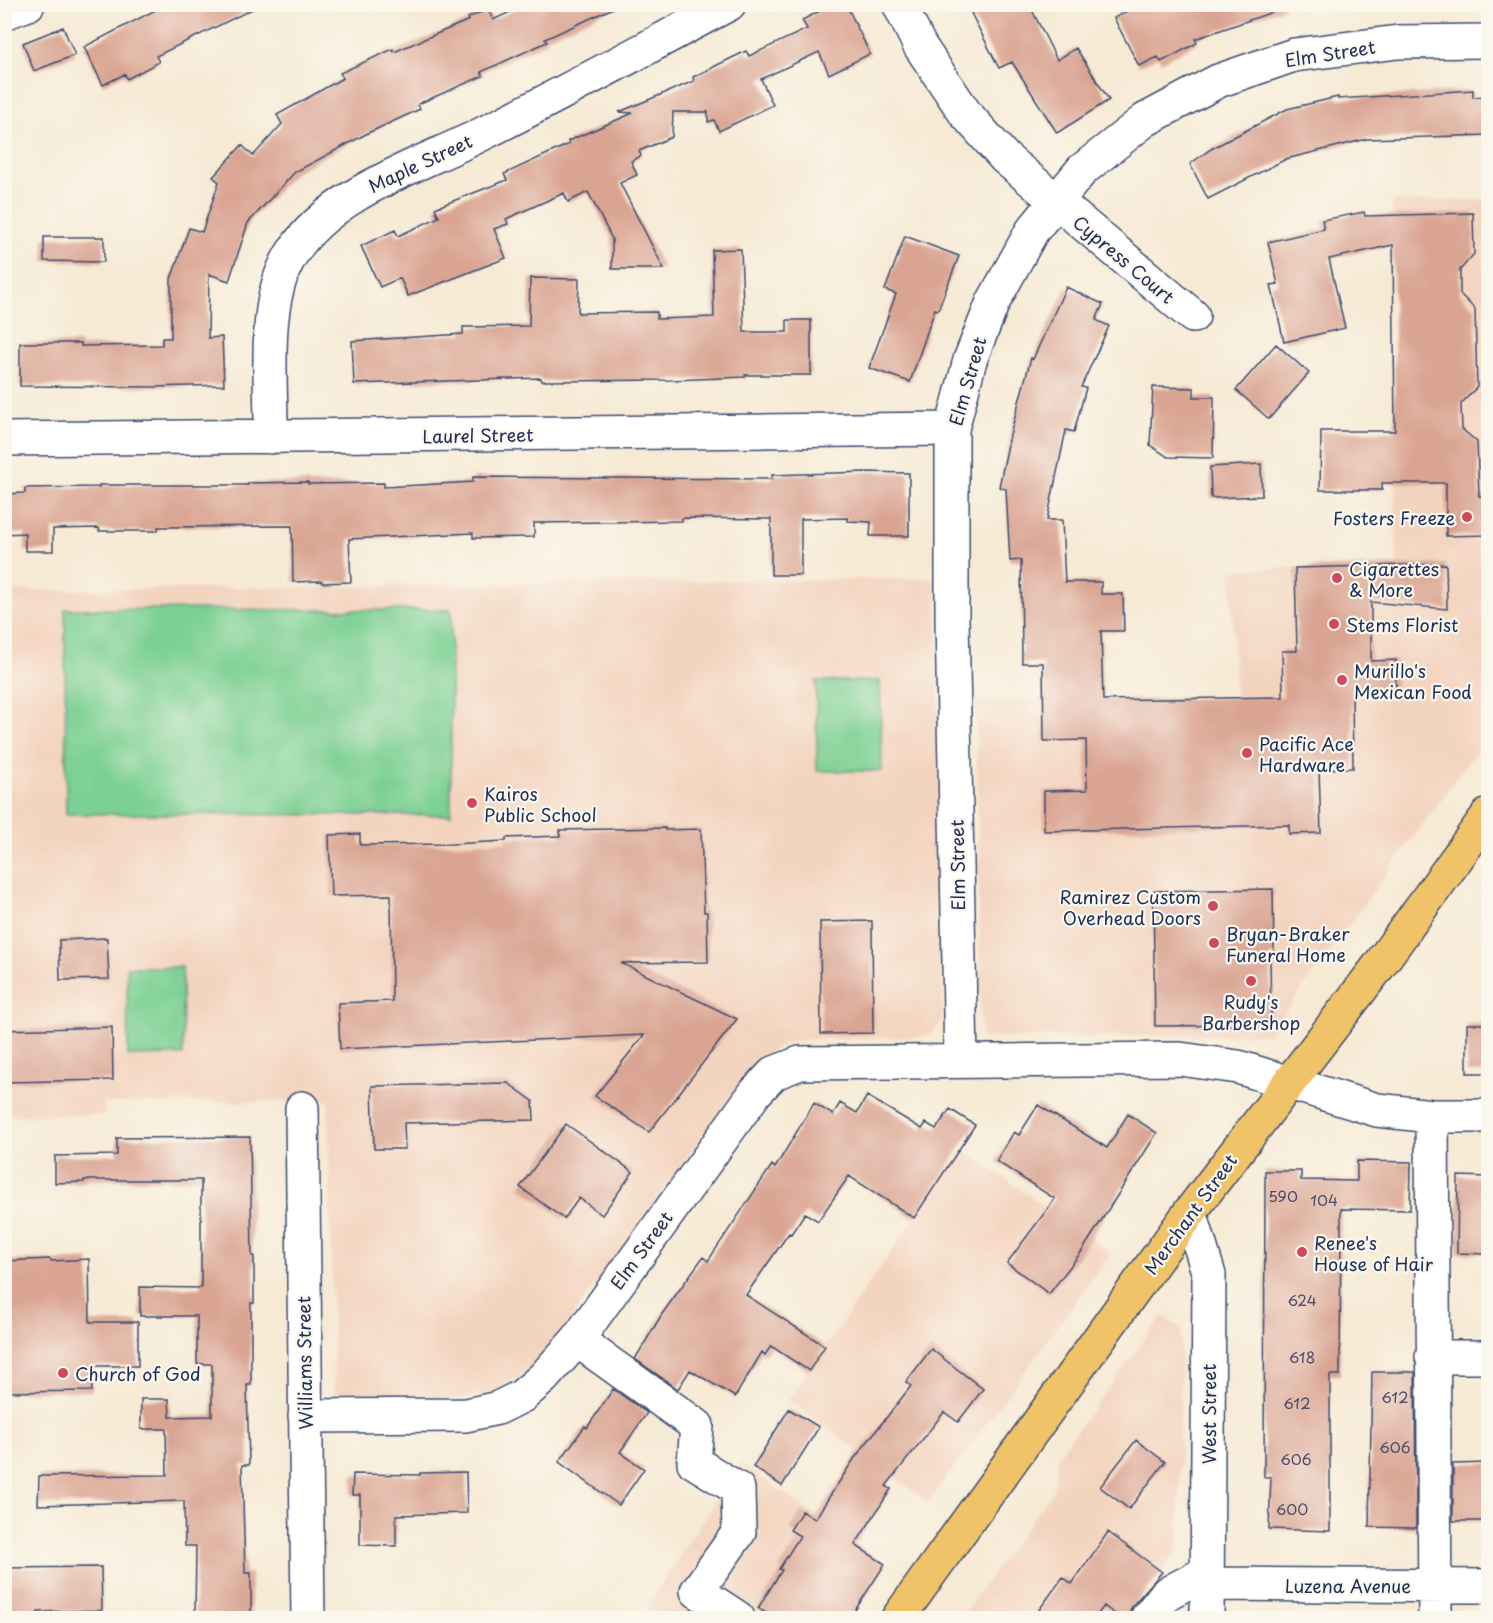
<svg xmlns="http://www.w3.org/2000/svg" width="1493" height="1623" font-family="'Playpen Sans',sans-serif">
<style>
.built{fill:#f3d4bf}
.green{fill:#7bd093;stroke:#4b8078;stroke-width:1.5}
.building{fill:#daa493}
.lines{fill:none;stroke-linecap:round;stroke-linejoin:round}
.minor-casing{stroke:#3c4b70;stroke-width:36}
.major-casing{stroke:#3c4b70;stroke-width:36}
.minor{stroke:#fff;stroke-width:33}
.major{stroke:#f1c369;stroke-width:33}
.poi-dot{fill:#d1495b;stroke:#fbf7ec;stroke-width:2}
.labels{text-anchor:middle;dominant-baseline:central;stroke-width:4.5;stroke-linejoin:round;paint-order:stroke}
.number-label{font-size:15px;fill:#4b4c6b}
.street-label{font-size:18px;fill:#1b2f5e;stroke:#fbf7ec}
.poi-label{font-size:18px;fill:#1b2f5e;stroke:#fbf7ec;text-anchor:start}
</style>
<rect width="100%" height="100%" fill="#fbf7ec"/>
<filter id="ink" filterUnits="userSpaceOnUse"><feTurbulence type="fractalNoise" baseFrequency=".0167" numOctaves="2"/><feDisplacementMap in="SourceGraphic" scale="12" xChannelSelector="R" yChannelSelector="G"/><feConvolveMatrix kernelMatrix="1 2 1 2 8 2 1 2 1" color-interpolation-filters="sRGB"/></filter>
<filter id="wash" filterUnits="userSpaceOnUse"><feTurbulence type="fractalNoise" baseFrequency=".008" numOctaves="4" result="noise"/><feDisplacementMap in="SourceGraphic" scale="24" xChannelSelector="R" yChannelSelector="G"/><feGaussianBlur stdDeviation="1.35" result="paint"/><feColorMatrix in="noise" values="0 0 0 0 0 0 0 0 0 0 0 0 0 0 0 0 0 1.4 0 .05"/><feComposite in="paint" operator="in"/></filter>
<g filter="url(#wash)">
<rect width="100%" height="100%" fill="#f6ead5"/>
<!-- built -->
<path class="built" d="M1488,200v535l-219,299 -288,4 -5,-337 259,-3 -4,-128 165,-5 -4,-364z
M937,578l6,436 -3,10 -8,9 -11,4 -107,2 -22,2 -10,3 -25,16 -187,260 -32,41 -21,18 -28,14 -25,5 -120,3 -8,-2 -2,-3 -6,-295 -224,2v12l-99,1 -1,-525z
M963,1149l148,104 -182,249 -141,-102z
M1162,1316l19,12 -2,221 -51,69h-168l93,-127 5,-35z
M740,1462l148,105 -36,51h-192l-14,-10z"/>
<!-- green -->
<path class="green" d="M65,609l386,1v205l-385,-1z
M816,681h64l2,90h-65z
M127,967h55l1,88 -55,1z"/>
<g id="blocks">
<!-- building -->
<path class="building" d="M167,4h96l-107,52 3,6 -32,17 -2,-5 -22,11 -19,-38z
M527,4h95l-77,35 2,3 -66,30 2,4 -65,28 2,5 -52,24 -73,39 -47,51 -19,58 -20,-7 -1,64 14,-1 2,48 -71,2 -133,-1v-43h61v3l81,-1v-7h9v-59l18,-51 13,4 17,-50 -6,-5 29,-32 11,11 29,-32 -5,-9 66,-37 -3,-5 53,-24 1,3 75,-32 -1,-2 20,-9 5,11z
M834,4h12l24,50 -41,20 -10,-22 -58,27 12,26 -54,26 -5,-11 -6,2v-10h-35l-1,25 -33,14 2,5 -10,5 6,14 -17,8 44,86h-52v-30l-24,-47 -20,10 -4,-9 -58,26 2,5 -14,5 12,29 -98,38 -8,-18 -20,9 -19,-41 34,-16 3,6 41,-19 -4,-9 72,-28 -3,-6 65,-30 -1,-3 65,-28 -14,-1 75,-31 -1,-4 53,-26 3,5 58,-27 -5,-9z
M987,4h42l28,56 19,-12 33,52 -52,33 -45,-71 -13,6 -28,-55z
M1140,4h144v4l-89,31 2,4 -36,19 -3,-5 -19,9 -25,-48z
M63,27l12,28 -41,16 -11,-28z
M1473,90v7l15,-1v39l-121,4 -81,20 -78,40 -18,-35 21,-15 76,-40 51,-12v2z
M1364,212l1,4 108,-3 1,41 -14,16v24l15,15 2,78 -16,17 1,25 15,13 2,54h9v39l-42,1v-53h-64v7h-62l1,-59h74l-2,-186 -64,14 16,69 -61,14 -13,-57 7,-1 -10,-42 56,-13 -2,-9z
M905,236l54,20 -21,54 -3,-1 -25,73 -41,-14 27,-74 -11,-4z
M44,237h60v25l-60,-1z
M741,249l3,83h43v-12h24v55h-66v2l-72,3 -132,1v-3l-187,6 -2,-43 111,-7v-7l66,-1 1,-48 49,1 -1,34 79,-1v7l57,-2 -2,-67z
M1066,287l37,17 -7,16 13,6 -28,61 5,1 -12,44 -8,-2 -19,90h15l3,62h36v12h22l1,37h-23l2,69 180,-3 -1,-46h15l-2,-83 151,-4 1,45 -76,-7v59l25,-1v30l-44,1 1,77 -34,1 2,64 -32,1v-9l-245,6v-40l43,-1 -1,-50 -42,1 -1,-78h-21l-1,-103 -11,1 -4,-72 -7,-2 11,-52 21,-77 2,1z
M1276,344l33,29 -40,46 -33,-29z
M1153,387l41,1v9h20l-1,61 -45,-1 -18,-12z
M1261,464l1,32 -51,2 -1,-31z
M866,472l43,1v63h-39l1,-14 -23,-1v-3l-47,1v56h-30v-56l-89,-1v3l-148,2v14l-61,1v-5l-124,6 2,43 -29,1v-2l-29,1 -1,-56 -134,1v4h-59v-3l-46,1v22h-28v-18l-21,1v-40l21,-1v-5l74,-1v-2h149v-2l60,-1v2l76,-1v4l89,-5v-5l299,2v-4z
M665,828v2l36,-1 3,83h3l1,50 -87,1 116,56 -88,113 -54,-36 49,-61 -304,14 -2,-46 54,-2 -1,-106 -60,1 -2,-61 31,-1v11l92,-1 54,-3v-3l54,-2v-6z
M1273,889l1,67h-4l1,60 -9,9 -107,1 -2,-135z
M872,921l1,112 -52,1 -1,-112z
M107,938l2,41 -49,1 -1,-40z
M1467,1024h21v49h-21z
M112,1027l1,53 -109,2v-52z
M508,1083l25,18 1,19 -130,3 1,26h-31l-2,-63z
M867,1096l55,33 4,-6 10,6 14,-20 25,16 -61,93 -65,-42 -31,45 -13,-8 -14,21 -2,-1 -39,56 -4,6 79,51 -16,25 -38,-25 -6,9 -3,-3 -27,45 -45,-27 -12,19 -43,-30 27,-45 41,-57 5,4 64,-96 3,3 39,-65 19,12 7,-12 17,10z
M1038,1105l69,43 21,-34 29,19 -75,118 -33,43 -42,-31 48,-64 -59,-38 18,-29 5,3z
M566,1124l67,48 -31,43 -23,-17 -15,21 -44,-32z
M250,1137l2,119h2v47h-3v82h-4l2,80h-7l3,108h6v45h-56l1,-72h-11l-1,-45 -146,4 1,-29 128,-1 -1,-46h-25v-30h28l1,18 42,-1v-52h-15v-48h-57v-29l61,1v-108h-117v2l-29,1v-27l62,-1v-17z
M1357,1161l54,1 -1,48 -69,-1 -1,166h-10v156l-61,-2 2,-52h-7l1,-306h36v9l56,1z
M1458,1176l30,1v77l-31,-1z
M50,1259l1,2 38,-2 1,63h48v44h-47l1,25 -88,1v-131z
M931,1349l52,40 -25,33 -14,-10 -58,74 5,3 -36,56 30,19 -35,54h-76l-16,-10 24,-38 -3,-1 21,-33 -10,-6 12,-19 13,8 39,-60 57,-73 -5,-4z
M1372,1372h43l1,156 -47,-1z
M613,1389l34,24 -27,39 24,17 -25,36 -60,-43 26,-36 2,2z
M789,1409l30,18 -37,59 -29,-19z
M1136,1440l29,22 -36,47 -29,-22z
M1488,1463v58h-35v-57z
M466,1472l1,41 -71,2v31l-36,-1v-50h-8l1,-21 67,1v-2z
M1108,1532l54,40 -30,34 -4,12h-8l-16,-12 -9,12h-62l30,-41 9,7z
M101,1567l1,43 -64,2v6h-34v-50z"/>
</g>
</g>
<g filter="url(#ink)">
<use href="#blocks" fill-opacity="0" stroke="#3c4b70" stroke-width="1.5"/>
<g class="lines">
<defs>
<path id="minor" d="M899,4l21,42 45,67 40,45 188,158
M4,13l24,-9
M271,437c1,-55 -10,-134 20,-182 38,-62 127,-89 189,-120 84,-42 166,-87 249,-131
M4,439l948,-10
M961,1061l-9,-443v-189l18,-69 23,-58 39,-71 50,-61 63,-50 73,-39 76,-26 104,-13 90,-1
M302,1108l6,510
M1432,1116l3,502
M1190,1212l19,63 -2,343
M577,1340l120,86 -3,36 44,27 1,43 -42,59 41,27
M1432,1357h56
M305,1416l161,-1 32,-7 24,-12 21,-18 34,-38 178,-247 19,-20 26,-10 380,-4 58,8 139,43 55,6h56
M1207,1584l281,2
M1147,1618l19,-24 41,-22"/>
<path id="major" d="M898,1618l292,-406 188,-245 110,-152"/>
</defs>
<!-- minor casing -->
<use href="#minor" class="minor-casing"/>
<!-- major casing -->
<use href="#major" class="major-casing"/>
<!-- minor -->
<use href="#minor" class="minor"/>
<!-- major -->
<use href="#major" class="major"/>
</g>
</g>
<!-- markers -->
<g class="poi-dot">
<circle cx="1467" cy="517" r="6"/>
<circle cx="1337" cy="578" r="6"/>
<circle cx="1334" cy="624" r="6"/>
<circle cx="1342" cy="680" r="6"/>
<circle cx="1247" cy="753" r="6"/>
<circle cx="472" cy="803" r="6"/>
<circle cx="1213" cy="906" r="6"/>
<circle cx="1214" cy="943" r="6"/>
<circle cx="1251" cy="981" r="6"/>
<circle cx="1302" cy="1252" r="6"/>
<circle cx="63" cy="1373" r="6"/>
</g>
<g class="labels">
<!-- number labels -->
<g class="number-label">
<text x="1283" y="1195">590</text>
<text x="1324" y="1199">104</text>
<text x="1302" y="1299">624</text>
<text x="1302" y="1356">618</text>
<text x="1395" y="1396">612</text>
<text x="1297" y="1402">612</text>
<text x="1395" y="1446">606</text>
<text x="1296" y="1458">606</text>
<text x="1292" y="1508">600</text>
</g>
<!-- street labels -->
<g class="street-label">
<text transform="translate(1330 53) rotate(-9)">Elm Street</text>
<text transform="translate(420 163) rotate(-25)">Maple Street</text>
<text transform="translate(1124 259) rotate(40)">Cypress Court</text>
<text transform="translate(967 381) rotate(-74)">Elm Street</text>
<text transform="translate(478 435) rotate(-1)">Laurel Street</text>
<text transform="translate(957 865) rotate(-91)">Elm Street</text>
<text transform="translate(1190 1214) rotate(-54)">Merchant Street</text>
<text transform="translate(641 1250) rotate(-54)">Elm Street</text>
<text transform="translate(304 1363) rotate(-91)">Williams Street</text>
<text transform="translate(1208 1414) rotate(-90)">West Street</text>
<text x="1348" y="1585">Luzena Avenue</text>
</g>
<!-- poi labels -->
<g class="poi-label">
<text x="1455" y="517" text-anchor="end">Fosters Freeze</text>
<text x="1349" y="568">Cigarettes<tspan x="1349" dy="21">&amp; More</tspan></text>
<text x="1346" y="624">Stems Florist</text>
<text x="1354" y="670">Murillo's<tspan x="1354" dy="21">Mexican Food</tspan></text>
<text x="1259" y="743">Pacific Ace<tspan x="1259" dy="21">Hardware</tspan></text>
<text x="484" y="793">Kairos<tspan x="484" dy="21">Public School</tspan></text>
<text x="1201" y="896" text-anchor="end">Ramirez Custom<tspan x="1201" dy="21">Overhead Doors</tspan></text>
<text x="1226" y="933">Bryan-Braker<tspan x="1226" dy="21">Funeral Home</tspan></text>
<text x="1251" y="1001" text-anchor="middle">Rudy's<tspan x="1251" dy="21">Barbershop</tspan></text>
<text x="1314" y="1242">Renee's<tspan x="1314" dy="21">House of Hair</tspan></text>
<text x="75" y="1373">Church of God</text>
</g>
</g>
<!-- margin -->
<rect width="1493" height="1623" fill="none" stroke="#fbf7ec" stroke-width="24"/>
</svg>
